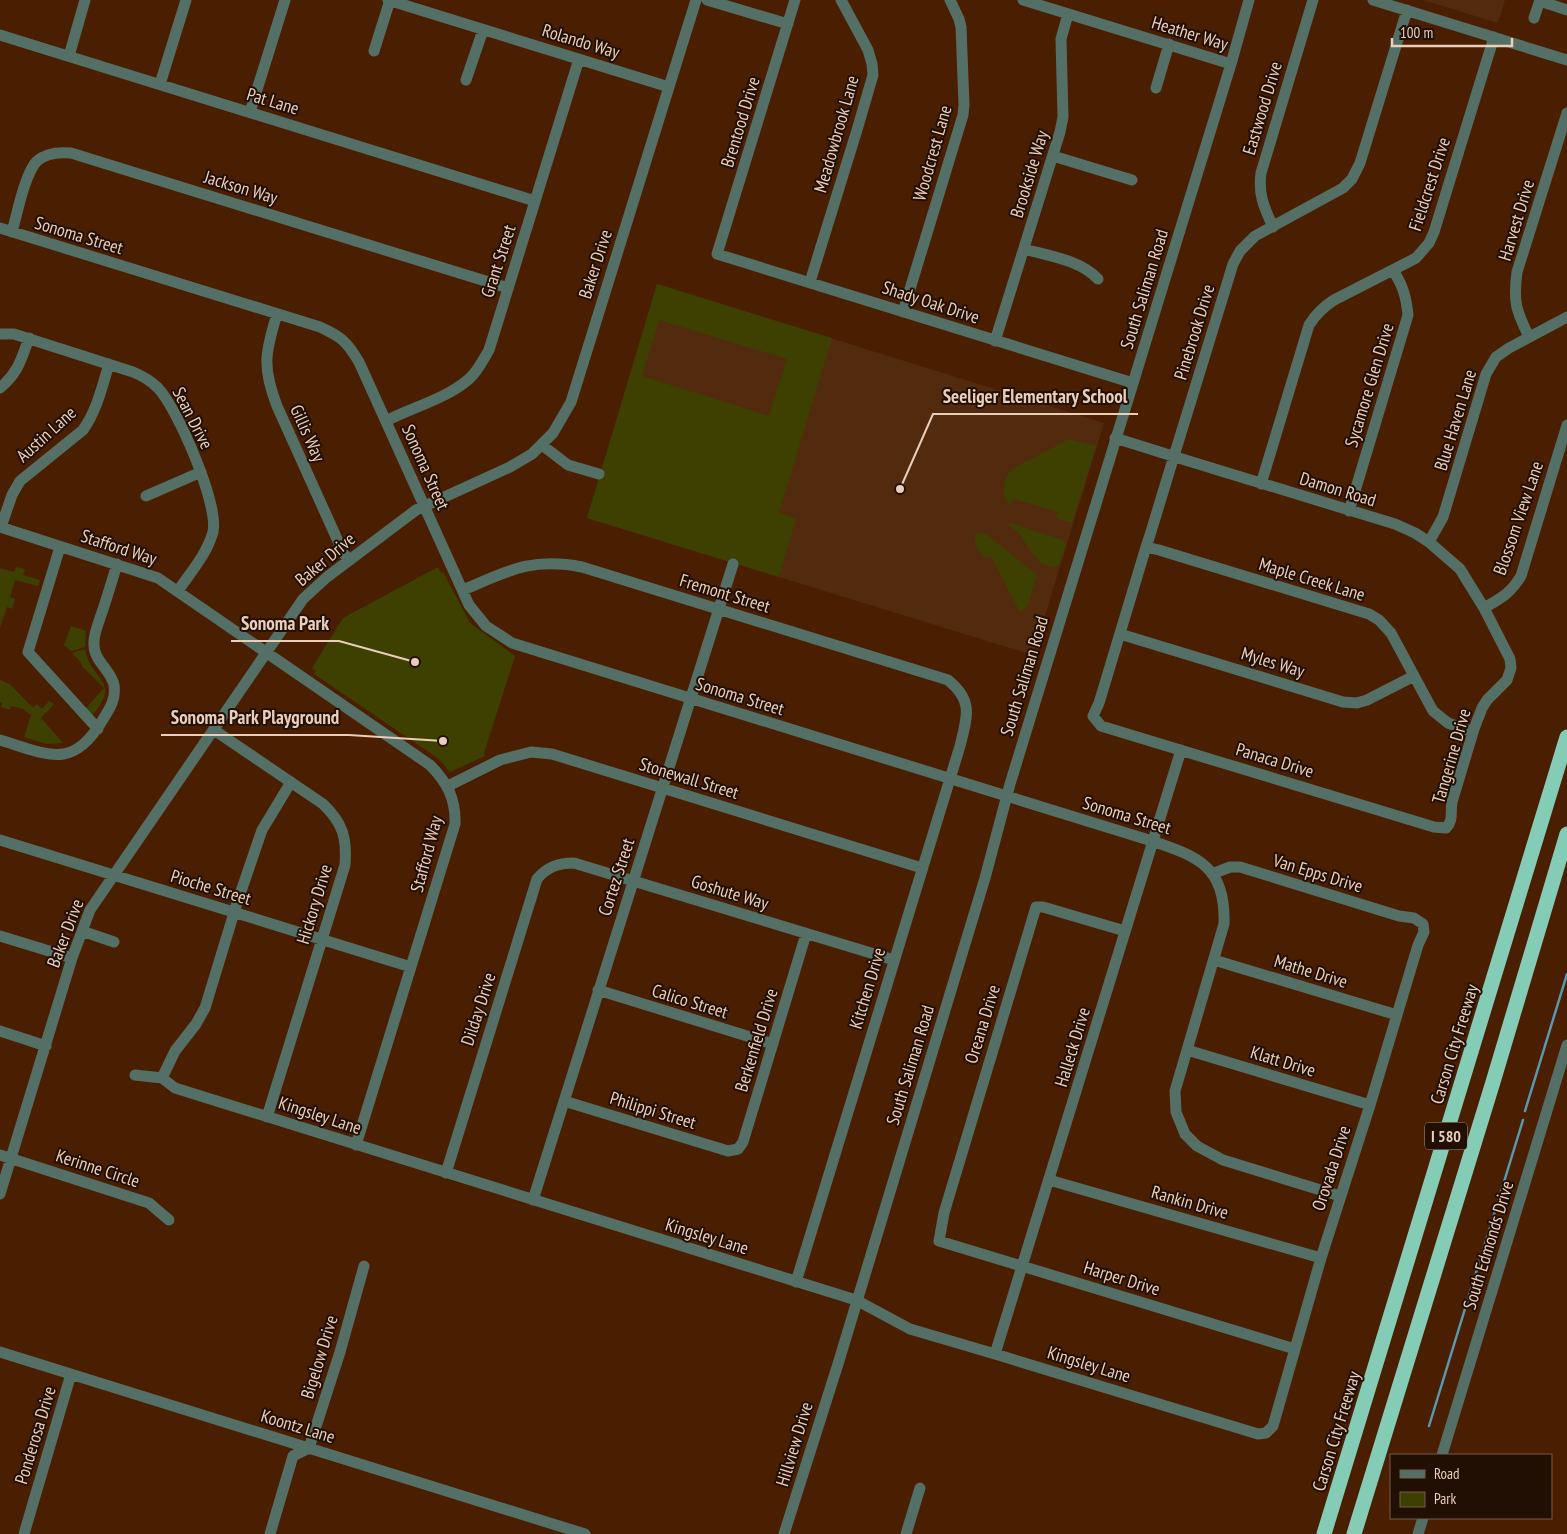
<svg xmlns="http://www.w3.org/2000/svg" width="1567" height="1534" font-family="'PT Sans Narrow',sans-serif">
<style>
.built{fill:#522b0f}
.green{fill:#3d4000;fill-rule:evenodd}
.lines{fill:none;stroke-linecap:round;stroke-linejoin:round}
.stream{stroke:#5898b2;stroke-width:2.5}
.minor{stroke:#547066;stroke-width:11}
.highway{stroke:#85ccb6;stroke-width:15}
.labels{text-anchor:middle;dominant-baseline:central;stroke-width:4;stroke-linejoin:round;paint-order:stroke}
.shield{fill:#220f04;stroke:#ae9586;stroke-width:1}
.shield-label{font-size:16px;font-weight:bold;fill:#eacebd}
.street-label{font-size:18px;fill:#eacebd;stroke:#220f04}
.leader{fill:none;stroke:#eacebd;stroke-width:2}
.callout-dot{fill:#eacebd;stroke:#220f04;stroke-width:2}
.callout-label{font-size:19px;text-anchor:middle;font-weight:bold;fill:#eacebd;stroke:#220f04;stroke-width:4;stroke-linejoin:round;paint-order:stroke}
</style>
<rect width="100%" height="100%" fill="#4a1e00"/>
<!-- built -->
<path class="built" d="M1423,0h82l-7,23z
M657,284l447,139 -71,232 -446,-137z"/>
<!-- green -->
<path class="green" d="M657,284l175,54 -53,175 17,6 -17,58 -192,-59zM659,320l128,39 -18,57 -127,-40z
M1069,439l27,7 -24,77 -16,-5 2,-6 -44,-13 -4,6c-11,-10 -6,-26 2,-36z
M1011,523l52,17 3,6 -7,19c-18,11 -32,-23 -41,-33 -3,-3 -7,-5 -11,-7z
M978,532l8,2 51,41 -9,31 -8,6 -29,-56 -7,2c-5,-8 -14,-18 -6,-26z
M16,567l9,2 -2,6 17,5 -2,6 -23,-6 -5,17 5,2 -3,10 -5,-2 -7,21v-60l14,4z
M438,567l3,6 2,-1 27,51 45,33 -31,97 1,3 -35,16 -11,-13 -125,-85 2,-3 -4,-3 31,-50z
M71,626l15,5 -1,16 -14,4 -7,-6z
M85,649c5,32 38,31 7,66l-7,-6 19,-21 -22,-22 -1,-4 -9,-9z
M0,680l10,4 23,24 4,-4 5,5 7,-8 2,2 1,-1 2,2 -13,14 22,25 -17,1 -22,-7 7,-22 -8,-6 -12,-3 -1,4 -9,-3 1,-4 -2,-1z"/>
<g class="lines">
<!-- stream -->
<path class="stream" d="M1525,1111l42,-137
M1429,1426l94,-306"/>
<!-- minor -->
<path class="minor" d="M388,0l281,87
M707,0l81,24
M795,0l-78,254 416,129
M1023,0l208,64
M1373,0l194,60
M1540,1l27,9
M1534,18l6,-18
M0,35l535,166
M374,51l16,-51
M69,56l16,-56
M466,80l17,-50
M160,84l26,-84
M1156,88l13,-44
M250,112l35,-112
M1053,156l79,24
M1273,227c-9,-20 -15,-32 -12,-54l52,-173
M0,228l320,99c22,10 27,15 39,35l110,243 17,21 26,17 640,198c48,16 74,27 72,83l-49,167 1,21 9,22 12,12 26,14 117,36
M12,232c5,-18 13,-59 25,-71 9,-8 23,-9 34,-8l437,135
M1024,249c25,7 56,11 74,30
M810,282l47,-152 16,-55 -1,-11 -4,-14 -27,-50
M903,312l60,-197 1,-10 -3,-78 -2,-8 -9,-19
M277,314c-12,39 -15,53 0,92l65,144 6,10
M0,334h14l119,38c10,4 18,9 25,16 20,21 61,117 55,144 -6,22 -23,41 -35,59
M1529,337c-13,-27 -16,-35 -12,-65l50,-159
M995,341l65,-209 3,-15 -2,-78 7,-25
M0,388c18,-15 21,-28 29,-50
M386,421c27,-14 60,-22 83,-42 9,-8 14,-19 20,-29l90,-291
M1115,438c23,7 45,14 67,21l213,65 20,9 14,9 31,27 24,39 26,51 1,9 -4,12 -20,20 -5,8 -8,21 -22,73c-2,11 2,18 -6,26l-12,-1 -333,-101 -8,-10 6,-13 47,-156 4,-12 24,-79 4,-13 55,-179 7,-13 15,-15 88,-48 9,-9 8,-16 47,-153
M542,445l26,20 31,9
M1261,484l48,-159c7,-11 14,-18 25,-25l82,-42 13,-15 5,-11 60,-195
M146,496l55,-24
M1349,511l59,-196c-2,-19 -5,-29 -15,-45
M0,527l158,51 272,187c17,17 26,34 25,59l-99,321
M1,527l11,-32 8,-14 63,-51c14,-20 19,-43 26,-66
M1429,542l14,-25 43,-143 10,-17 13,-9 58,-31
M60,547l-32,105 70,77
M1146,547l13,3 210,64 10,6 12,13 42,78 15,12 25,9
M463,590c45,-19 68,-33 119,-23l366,113c26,21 19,37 12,66l-164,536
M1484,608c17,-10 26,-14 37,-32l46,-151
M1120,634l223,68 14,1 10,-3 47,-24
M214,730l109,74c20,19 24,34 22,61l-78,252
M0,740c47,14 72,31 102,-19 8,-13 14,-21 12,-36 -3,-15 -20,-24 -20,-40 -1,-10 4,-20 7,-30 6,-17 11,-34 16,-51
M448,786l52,-26 31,-8 21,2 370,114
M0,840l411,127
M82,931l32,11
M1125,931l-82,-24h-7l-92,306 -5,28 356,108
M0,936l72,22
M1214,960l183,55
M598,990l175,54
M0,1031l46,15
M1187,1050l183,55
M135,1075l27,3 13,10 681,212 54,29 85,25 263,80 8,-1 7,-7 48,-168 49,-153 48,-160 6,-13 -1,-8 -9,-6 -15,-2 -159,-49h-10l-18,7
M162,1078l13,-27 21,-27 9,-16 32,-105 25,-73 29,-48
M564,1101l164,50 10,-2 5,-7 63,-208
M0,1155l149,48 20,17
M446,1173l91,-294c10,-12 21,-16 37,-16l320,97
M1049,1180l272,78
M0,1194l72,-236 18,-48 213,-311 24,-22 89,-67 94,-43 22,-13 21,-21 18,-31 125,-402
M533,1200c65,-212 135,-423 200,-636
M0,1352l585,182
M995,1354l186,-604
M1442,1455l125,-410
M24,1534l47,-160
M270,1534l23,-78 16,-8 31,-96 24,-86
M784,1534l54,-170 147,-486 25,-94 221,-720 18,-64
M906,1534l14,-46
M1418,1534l5,-16"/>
<!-- highway -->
<path class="highway" d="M1324,1534l243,-797
M1354,1534l139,-452 74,-248"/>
</g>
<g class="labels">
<!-- shield labels -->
<rect class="shield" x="1425" y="1122.5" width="42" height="27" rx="4"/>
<g class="shield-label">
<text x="1446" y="1136">I 580</text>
</g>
<!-- street labels -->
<g class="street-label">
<text transform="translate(1190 33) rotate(17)">Heather Way</text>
<text transform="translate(581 41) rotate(17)">Rolando Way</text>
<text transform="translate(273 101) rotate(17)">Pat Lane</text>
<text transform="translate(1262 108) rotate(-73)">Eastwood Drive</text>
<text transform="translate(740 122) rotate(-73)">Brentood Drive</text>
<text transform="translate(836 134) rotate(-74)">Meadowbrook Lane</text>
<text transform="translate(932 153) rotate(-74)">Woodcrest Lane</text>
<text transform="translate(1029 174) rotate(-73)">Brookside Way</text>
<text transform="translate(1429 184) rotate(-72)">Fieldcrest Drive</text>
<text transform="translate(241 187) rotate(17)">Jackson Way</text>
<text transform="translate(1516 220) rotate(-73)">Harvest Drive</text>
<text transform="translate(79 235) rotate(17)">Sonoma Street</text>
<text transform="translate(498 261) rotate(-72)">Grant Street</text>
<text transform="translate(595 264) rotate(-72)">Baker Drive</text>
<text transform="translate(1144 289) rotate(-73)">South Saliman Road</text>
<text transform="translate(931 302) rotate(18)">Shady Oak Drive</text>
<text transform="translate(1194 332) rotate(-73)">Pinebrook Drive</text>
<text transform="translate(1369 385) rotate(-73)">Sycamore Glen Drive</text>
<text transform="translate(193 418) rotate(63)">Sean Drive</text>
<text transform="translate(1455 420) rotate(-73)">Blue Haven Lane</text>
<text transform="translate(308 433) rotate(66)">Gillis Way</text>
<text transform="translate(46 434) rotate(-42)">Austin Lane</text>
<text transform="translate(426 467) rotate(66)">Sonoma Street</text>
<text transform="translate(1338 489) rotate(17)">Damon Road</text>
<text transform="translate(1518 518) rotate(-71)">Blossom View Lane</text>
<text transform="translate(119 547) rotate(18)">Stafford Way</text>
<text transform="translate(325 559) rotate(-40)">Baker Drive</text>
<text transform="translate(1312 579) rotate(17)">Maple Creek Lane</text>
<text transform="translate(725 593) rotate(17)">Fremont Street</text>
<text transform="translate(1273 662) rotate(17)">Myles Way</text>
<text transform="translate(1024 676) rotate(-73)">South Saliman Road</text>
<text transform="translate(740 696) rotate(17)">Sonoma Street</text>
<text transform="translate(1451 756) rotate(-74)">Tangerine Drive</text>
<text transform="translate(1275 760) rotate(17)">Panaca Drive</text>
<text transform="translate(689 778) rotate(17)">Stonewall Street</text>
<text transform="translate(1127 815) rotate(17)">Sonoma Street</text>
<text transform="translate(426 854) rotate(-75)">Stafford Way</text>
<text transform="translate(1318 873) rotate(17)">Van Epps Drive</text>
<text transform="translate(616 877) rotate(-72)">Cortez Street</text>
<text transform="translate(211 887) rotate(17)">Pioche Street</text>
<text transform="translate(730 892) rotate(17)">Goshute Way</text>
<text transform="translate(314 904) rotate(-73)">Hickory Drive</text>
<text transform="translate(65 933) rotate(-69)">Baker Drive</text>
<text transform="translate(1311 971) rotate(17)">Mathe Drive</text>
<text transform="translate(867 988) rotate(-73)">Kitchen Drive</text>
<text transform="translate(690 1001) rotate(17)">Calico Street</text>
<text transform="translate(478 1009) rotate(-72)">Dilday Drive</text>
<text transform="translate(982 1024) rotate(-73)">Oreana Drive</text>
<text transform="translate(756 1040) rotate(-73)">Berkenfield Drive</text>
<text transform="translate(1454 1044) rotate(-73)">Carson City Freeway</text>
<text transform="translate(1072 1047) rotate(-73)">Halleck Drive</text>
<text transform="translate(1283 1061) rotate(17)">Klatt Drive</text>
<text transform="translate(910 1065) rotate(-73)">South Saliman Road</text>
<text transform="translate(653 1110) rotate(17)">Philippi Street</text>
<text transform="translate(320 1115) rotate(18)">Kingsley Lane</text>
<text transform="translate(98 1168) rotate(18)">Kerinne Circle</text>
<text transform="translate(1331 1168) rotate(-72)">Orovada Drive</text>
<text transform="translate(1190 1202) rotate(16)">Rankin Drive</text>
<text transform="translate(707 1236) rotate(17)">Kingsley Lane</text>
<text transform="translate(1488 1245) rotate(-73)">South Edmonds Drive</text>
<text transform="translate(1122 1278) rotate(17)">Harper Drive</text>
<text transform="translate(319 1357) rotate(-73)">Bigelow Drive</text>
<text transform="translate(1089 1364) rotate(17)">Kingsley Lane</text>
<text transform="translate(298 1426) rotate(17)">Koontz Lane</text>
<text transform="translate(1336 1431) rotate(-73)">Carson City Freeway</text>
<text transform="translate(35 1435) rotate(-73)">Ponderosa Drive</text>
<text transform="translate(794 1444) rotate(-73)">Hillview Drive</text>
</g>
</g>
<!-- callouts -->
<path class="leader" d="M900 489L933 414H1138M415 662L339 641H231M443 741L349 735H161"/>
<g class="callout-dot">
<circle cx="900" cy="489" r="5"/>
<circle cx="415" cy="662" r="5"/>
<circle cx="443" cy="741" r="5"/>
</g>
<g class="callout-label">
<text x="1035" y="403">Seeliger Elementary School</text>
<text x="285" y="630">Sonoma Park</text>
<text x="255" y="724">Sonoma Park Playground</text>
</g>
<!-- legend -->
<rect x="1390" y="1454" width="162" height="65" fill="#220f04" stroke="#725b4e"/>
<rect x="1400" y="1470" width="25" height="8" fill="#547066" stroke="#725b4e"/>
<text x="1434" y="1479" font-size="15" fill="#eacebd">Road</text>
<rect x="1400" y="1492" width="25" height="15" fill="#3d4000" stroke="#725b4e"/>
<text x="1434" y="1504" font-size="15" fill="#eacebd">Park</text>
<!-- scale -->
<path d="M1392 38v8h120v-8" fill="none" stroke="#eacebd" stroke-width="2.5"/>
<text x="1400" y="38" font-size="15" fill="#eacebd" stroke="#220f04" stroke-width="4" paint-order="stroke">100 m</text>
</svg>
